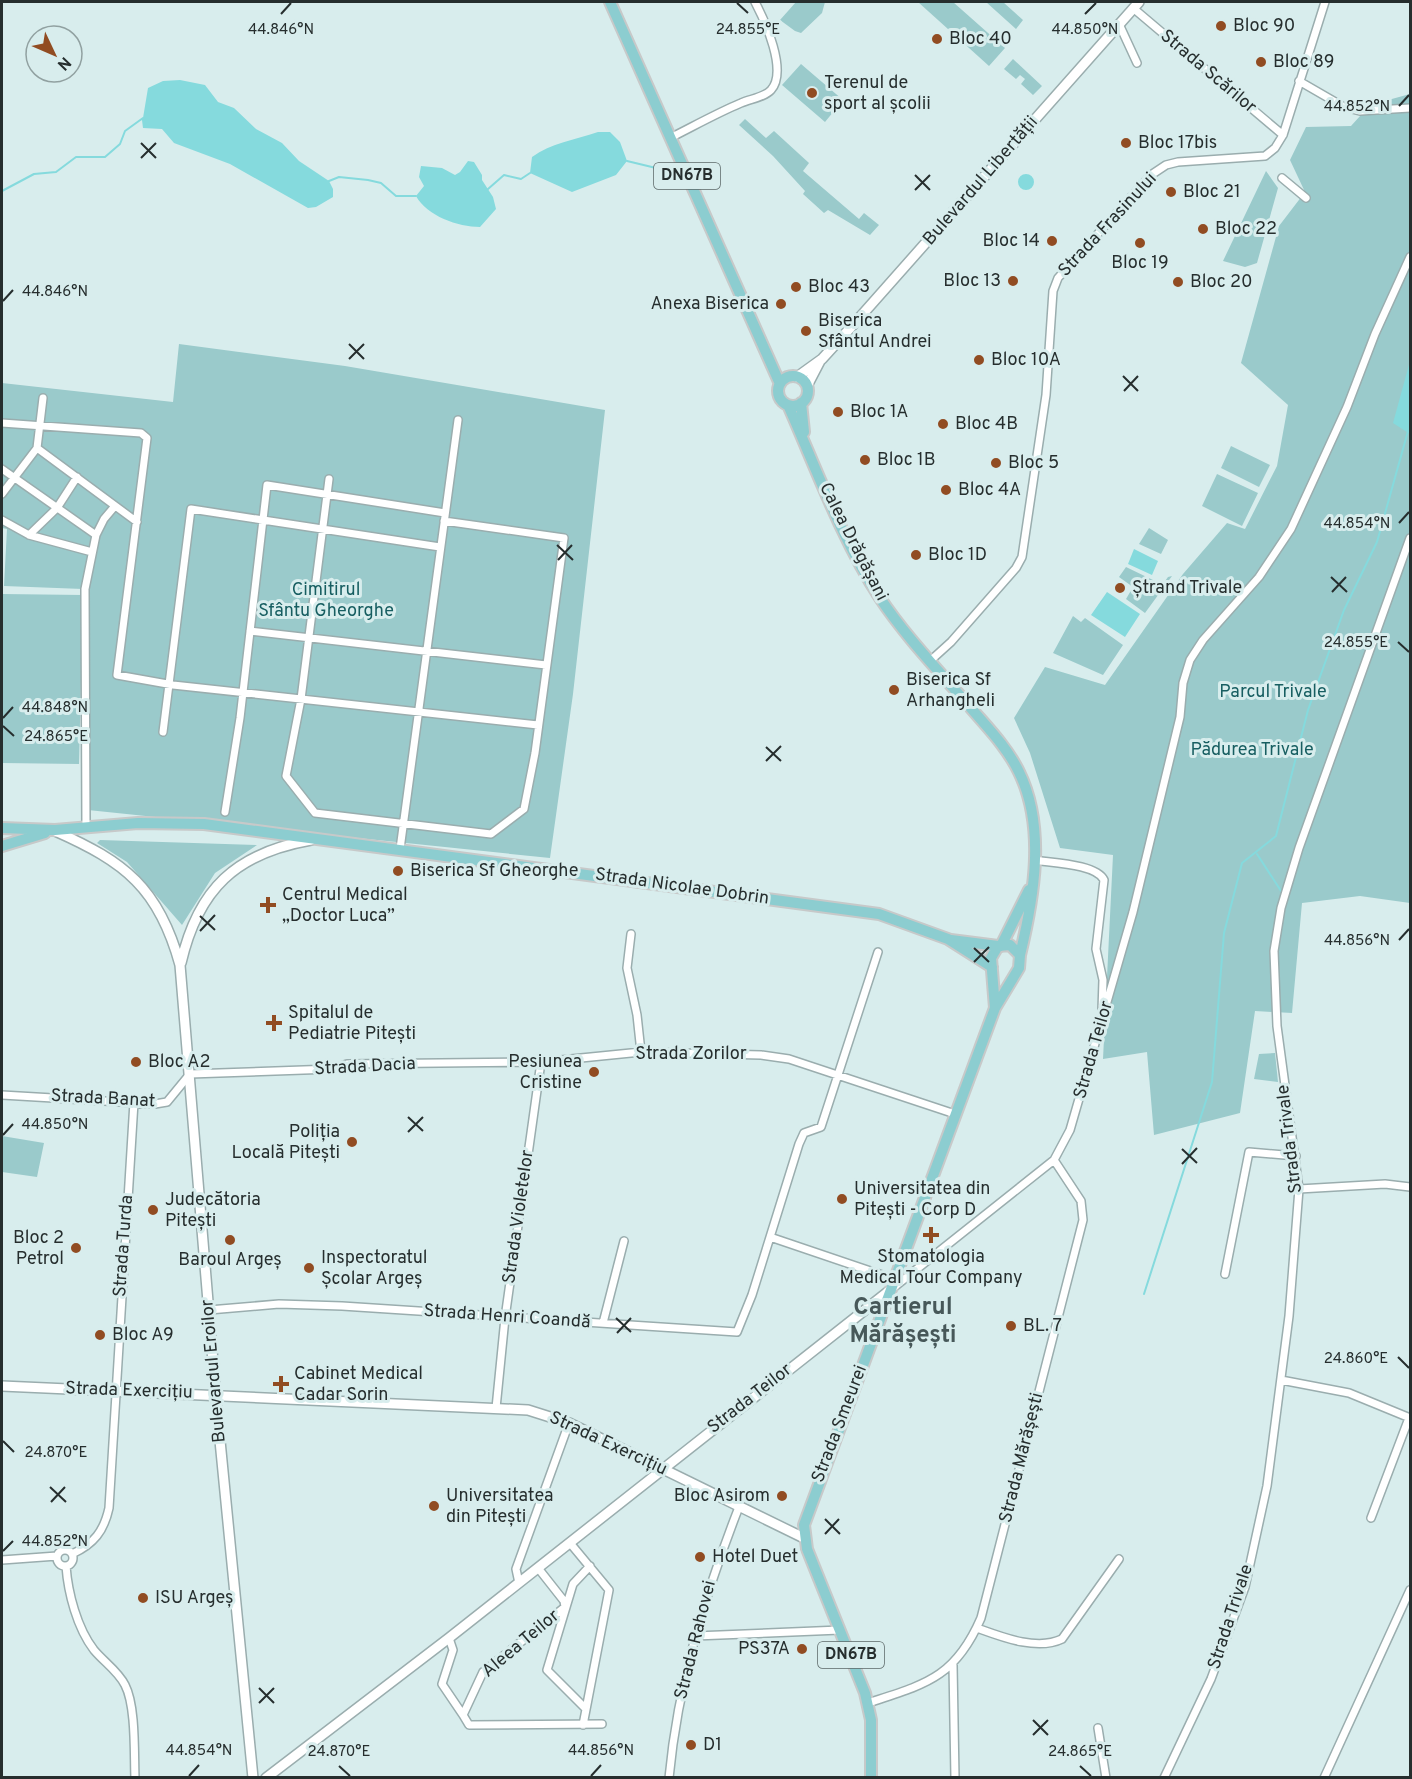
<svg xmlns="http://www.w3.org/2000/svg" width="1412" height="1779" font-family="Overpass,sans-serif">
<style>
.green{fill:#9acacb}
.water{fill:#85dadd}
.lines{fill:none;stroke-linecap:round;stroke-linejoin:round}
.stream{stroke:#85dadd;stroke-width:2}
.street-casing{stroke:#9aadae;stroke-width:10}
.secondary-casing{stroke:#9aadae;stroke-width:12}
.primary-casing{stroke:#c7c9c9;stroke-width:14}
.street{stroke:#fff;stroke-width:7}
.secondary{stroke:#fff;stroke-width:9}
.primary{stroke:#8ccdd0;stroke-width:10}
.ticks{fill:none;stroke:#262e2e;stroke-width:2}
.poi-dot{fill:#914c22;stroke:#d8eded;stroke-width:2}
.labels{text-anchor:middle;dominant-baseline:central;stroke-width:6;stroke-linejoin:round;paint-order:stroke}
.shield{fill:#d8eded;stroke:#5b6767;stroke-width:1.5}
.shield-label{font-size:16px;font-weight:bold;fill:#262e2e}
.poi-label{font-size:18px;fill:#262e2e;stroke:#d8eded;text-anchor:start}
.street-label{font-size:18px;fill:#262e2e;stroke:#d8eded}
.park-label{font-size:18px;fill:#175e61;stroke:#d8eded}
.district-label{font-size:24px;font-weight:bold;fill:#475859;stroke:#d8eded}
.ticks-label{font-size:15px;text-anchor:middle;fill:#262e2e;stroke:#d8eded;stroke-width:6;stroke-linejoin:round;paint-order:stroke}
</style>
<rect width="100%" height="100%" fill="#d8eded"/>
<!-- green -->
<path class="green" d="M796,2h29l-3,11 -21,20 -6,-2 -15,-11z
M918,2h35l52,46 -16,18z
M986,2h17l20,18 -7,9z
M1013,59l29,27 -9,9 -12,-11 4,-5 -5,-4 -4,4 -12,-10z
M801,64l42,36 -18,22 -43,-37z
M1410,94v809l-50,-7 -58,7 -10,110 -37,-2 -15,102 -86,22 -7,-83 -44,7 10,-204 -53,-7 -30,-95 -16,-35 31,-51 60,18 78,-111 44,-51 18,6 32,-63 11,-61 -47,-42 38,-137 26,-34 -15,-32 16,-33 45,-1 19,-21z
M745,119l21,19 8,-7 35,32 -6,8 56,48 5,-6 15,12 -9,10 -42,-25 -4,3 -21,-19 2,-3 -32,-35 -34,-31z
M1266,171l12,17 -21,75 -12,4 -22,-6z
M179,344l166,22 260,44 -32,284 -23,164 -462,-48 -5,-221 -79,-3 3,-57 -5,-1v-145l171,19z
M1231,446l39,19 -11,22 -38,-19z
M1217,474l41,19 -16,33 -40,-20z
M1149,528l19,12 -7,14 -22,-10z
M1126,567l29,14 -1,3 6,4 8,-11 4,-1 -27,37 -19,-14 7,-12 -14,-10z
M2,594l81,1 -4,169 -77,-1z
M1073,616l8,6 4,-4 38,27 -20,30 -50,-22z
M100,840l157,5 -42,28 -33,52 -55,-63 -30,-19z
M1275,1053l3,29 -24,-3 5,-25z
M2,1136l42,7 -7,34 -35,-5z"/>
<!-- water -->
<path class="water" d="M180,80l25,5 13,17 16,6 22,21 26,14 17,18 30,20 4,8v8l-17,10 -8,1 -78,-44 -56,-21 -12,-14 -19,-1 -1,-8 -4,1 5,-3 5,-30 15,-7z
M598,132h12l10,10 7,19 -11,14 -44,17 -42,-19 2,-16c19,-14 43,-17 66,-25z
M468,161l6,1 8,13v5l11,17 3,12 -16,18c-22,0 -53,-11 -64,-31l8,-10 -5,-9 2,-11 21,2 13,7 5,-3z
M1018 182a8 8 0 1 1 16 0a8 8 0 1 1-16 0Z
M1410,361v73l-17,-11z
M1134,549l24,12 -6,14 -24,-11z
M1107,592l33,22 -15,23 -34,-22z"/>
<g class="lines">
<!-- stream -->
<path class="stream" d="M627,161l29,7 9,8
M329,181l10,-4 29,3 13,3 15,13h20
M488,189l16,-14 17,4 9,-6
M2,191l32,-17 22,-2 20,-15h29l15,-13 5,-13 18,-13
M1257,854l26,40
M1144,1294l68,-212 12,-149 18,-70 34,-27 32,-126 36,-100 33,-68 31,-111"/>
<defs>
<path id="street" d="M1133,8l150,127
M1119,24l18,39
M1299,81l45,26 16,4 50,-3
M670,138c24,-12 47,-25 71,-35 9,-4 24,-6 30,-13 17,-19 -6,-69 -16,-88
M1282,178l24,20
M43,398l-6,50 100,74
M2,423l139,10 6,5 -30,237 56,10 365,40
M2,469l94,66
M329,479l-28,220 -15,77 29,37 176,21 33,-25 11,-56 29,-215 -120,-17
M2,494l35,-46
M2,520l27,15 63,17
M29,535l28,-27 20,-31
M250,631l296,34
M930,661l21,-19 65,-74 6,-11 24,-162 7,-104 5,-13 93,-103 15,-10 12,-3 87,-6 10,-8 8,-13 42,-133
M163,732l28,-223 249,38
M225,812l15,-94 27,-233 178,28
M86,828l-1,-239 11,-54 8,-16 11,-13
M400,849l58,-429
M1034,860c18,3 62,4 70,20l-8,69 7,31 -1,30
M631,934l-4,34 10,47 4,37
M2,1095l153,9 12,-2 23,-28 142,-5 15,-5 194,-2 100,-10 120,3 28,4 166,55
M1299,1189l86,-5 25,3
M770,1237l124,42
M1225,1274l24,-122 47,4
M893,1288l161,-128 16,-30 63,-218 47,-195 3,-34 7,-23 13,-20 56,-63 32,-48 56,-122 28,-73 35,-77
M209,1310l70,-6 63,2 395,26 15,-37 47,-151 5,-11 17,-6 57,-175
M603,1323l21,-82
M1281,1380l68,13 61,25
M496,1408l9,-90 36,-256
M1371,1518l38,-100
M570,1543l39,47 -26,135
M57 1558a8 8 0 1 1 16 0a8 8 0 1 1-16 0Z
M72,1554c22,-10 32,-23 37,-46l25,-406
M2,1560l55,-4
M66,1566c2,27 11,62 28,84 10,12 24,21 31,35 11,21 9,68 10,93
M538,1568l26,33 1,6 -82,65 -20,43 6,10 133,-1
M519,1583l-3,-14 53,-146
M977,1628c25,9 60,23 85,11l57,-80
M695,1636l145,-6
M449,1638l4,12 -11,34 21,31
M953,1665l2,113
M868,1703c58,-19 87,-25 113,-85l102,-398 -2,-19 -27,-41
M585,1708l-38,-38 26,-86 17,-18
M1098,1728l8,50
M669,1778c9,-95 36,-184 70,-271
M1164,1778l47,-99 34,-92 22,-101 22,-170 10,-127 -22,-163 -3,-75 7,-43 18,-60 111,-310
M1324,1778l86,-188"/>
<path id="secondary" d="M797,377l25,-18 31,-34 286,-323
M807,386l13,-25
M55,831c70,31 104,57 125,134l37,445 36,368
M181,963c17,-74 55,-110 130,-123
M2,1386l526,24 41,13 235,115
M266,1778l183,-140 440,-347"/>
<path id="primary" d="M610,2l170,382
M778 391a15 15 0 1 1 30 0a15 15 0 1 1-30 0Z
M801,403l3,29
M788,405c28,63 54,135 92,193 26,39 59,73 90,109 17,20 37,40 49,65 27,55 15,125 1,183
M2,828l53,2 83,-7 66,1 675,90 69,25 44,28
M2,846l43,-13
M951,940l47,6
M1001,946l28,-56
M871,1778v-58l-6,-27 -58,-144 -3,-24 191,-517 24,-40 1,-13 -10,-10 -12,1 -7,12 4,50"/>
</defs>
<!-- street casing -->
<use href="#street" class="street-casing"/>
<!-- secondary casing -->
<use href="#secondary" class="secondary-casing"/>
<!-- primary casing -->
<use href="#primary" class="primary-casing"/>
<!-- street -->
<use href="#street" class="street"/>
<!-- secondary -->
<use href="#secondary" class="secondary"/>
<!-- primary -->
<use href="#primary" class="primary"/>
</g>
<!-- ticks -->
<path class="ticks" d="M737,3l11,10M281,14l10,-11M1085,14l11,-11M1399,106l10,-11M141,143l15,15M141,158l15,-15M915,175l15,15M915,190l15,-15M3,301l10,-11M349,344l15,15M349,359l15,-15M1123,376l15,15M1124,391l14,-15M1399,523l10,-11M557,545l16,15M558,560l14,-15M1331,577l16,15M1332,592l14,-15M1398,642l11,10M3,718l10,-11M3,726l11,10M766,747l15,14M766,761l15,-15M200,916l15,14M200,931l15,-16M1399,940l10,-11M974,948l15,14M974,962l15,-15M408,1117l15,14M408,1132l15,-15M3,1135l10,-11M1182,1149l15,14M1182,1164l15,-16M616,1318l15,14M617,1333l14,-15M1398,1357l11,11M3,1441l11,11M50,1487l16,15M51,1502l14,-15M825,1519l15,15M825,1534l14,-15M3,1551l10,-10M259,1688l15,15M259,1703l15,-15M1033,1720l15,15M1033,1735l15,-15M339,1766l11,10M1080,1766l11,10M189,1776l10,-11M591,1776l10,-11"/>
<!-- markers -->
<g class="poi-dot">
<circle cx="1221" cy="26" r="6"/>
<circle cx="937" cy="39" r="6"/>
<circle cx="1261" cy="62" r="6"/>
<circle cx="812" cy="93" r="6"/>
<circle cx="1126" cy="143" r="6"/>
<circle cx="1171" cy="192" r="6"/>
<circle cx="1203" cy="229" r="6"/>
<circle cx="1052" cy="241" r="6"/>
<circle cx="1140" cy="243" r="6"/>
<circle cx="1013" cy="281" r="6"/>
<circle cx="1178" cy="282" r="6"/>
<circle cx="796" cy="287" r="6"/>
<circle cx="781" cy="304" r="6"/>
<circle cx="806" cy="331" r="6"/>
<circle cx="979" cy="360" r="6"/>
<circle cx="838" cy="412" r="6"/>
<circle cx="943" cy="424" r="6"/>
<circle cx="865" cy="460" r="6"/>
<circle cx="996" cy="463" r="6"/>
<circle cx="946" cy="490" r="6"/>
<circle cx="916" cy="555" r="6"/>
<circle cx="1120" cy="588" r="6"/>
<circle cx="894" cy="690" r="6"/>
<circle cx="398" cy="871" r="6"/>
<path d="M265 896h6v6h6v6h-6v6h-6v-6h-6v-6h6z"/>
<path d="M271 1014h6v6h6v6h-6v6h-6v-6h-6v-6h6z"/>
<circle cx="136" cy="1062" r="6"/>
<circle cx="594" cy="1072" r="6"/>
<circle cx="352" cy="1142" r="6"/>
<circle cx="842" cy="1199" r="6"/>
<circle cx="153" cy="1210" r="6"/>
<path d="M928 1226h6v6h6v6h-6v6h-6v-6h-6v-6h6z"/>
<circle cx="230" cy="1240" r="6"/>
<circle cx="76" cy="1248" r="6"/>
<circle cx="309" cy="1268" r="6"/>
<circle cx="1011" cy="1326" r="6"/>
<circle cx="100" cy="1335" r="6"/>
<path d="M278 1375h6v6h6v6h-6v6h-6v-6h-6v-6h6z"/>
<circle cx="782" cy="1496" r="6"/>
<circle cx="434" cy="1506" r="6"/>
<circle cx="700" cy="1557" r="6"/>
<circle cx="143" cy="1598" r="6"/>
<circle cx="802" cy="1649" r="6"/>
<circle cx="691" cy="1745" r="6"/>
</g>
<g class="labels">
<!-- shield labels -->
<g class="shield">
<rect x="654" y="163" width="66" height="26" rx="4.5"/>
<rect x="818" y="1642" width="66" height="26" rx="4.5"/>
</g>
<g class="shield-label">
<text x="687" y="176">DN67B</text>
<text x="851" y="1655">DN67B</text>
</g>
<!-- poi labels -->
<g class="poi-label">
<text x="1233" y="26">Bloc 90</text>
<text x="949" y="39">Bloc 40</text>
<text x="1273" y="62">Bloc 89</text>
<text x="824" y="83">Terenul de<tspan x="824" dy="21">sport al școlii</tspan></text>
<text x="1138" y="143">Bloc 17bis</text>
<text x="1183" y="192">Bloc 21</text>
<text x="1215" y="229">Bloc 22</text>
<text x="1040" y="241" text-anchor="end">Bloc 14</text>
<text x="1140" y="263" text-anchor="middle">Bloc 19</text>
<text x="1001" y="281" text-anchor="end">Bloc 13</text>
<text x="1190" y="282">Bloc 20</text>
<text x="808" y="287">Bloc 43</text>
<text x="769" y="304" text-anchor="end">Anexa Biserica</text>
<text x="818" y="321">Biserica<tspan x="818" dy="21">Sfântul Andrei</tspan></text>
<text x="991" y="360">Bloc 10A</text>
<text x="850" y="412">Bloc 1A</text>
<text x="955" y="424">Bloc 4B</text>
<text x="877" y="460">Bloc 1B</text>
<text x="1008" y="463">Bloc 5</text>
<text x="958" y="490">Bloc 4A</text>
<text x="928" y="555">Bloc 1D</text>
<text x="1132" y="588">Ștrand Trivale</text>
<text x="906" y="680">Biserica Sf<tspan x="906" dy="21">Arhangheli</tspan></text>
<text x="410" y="871">Biserica Sf Gheorghe</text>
<text x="282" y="895">Centrul Medical<tspan x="282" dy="21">„Doctor Luca”</tspan></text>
<text x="288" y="1013">Spitalul de<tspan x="288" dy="21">Pediatrie Pitești</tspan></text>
<text x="148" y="1062">Bloc A2</text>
<text x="582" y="1062" text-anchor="end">Pesiunea<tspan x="582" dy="21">Cristine</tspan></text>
<text x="340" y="1132" text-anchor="end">Poliția<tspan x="340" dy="21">Locală Pitești</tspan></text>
<text x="854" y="1189">Universitatea din<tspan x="854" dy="21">Pitești - Corp D</tspan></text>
<text x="165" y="1200">Judecătoria<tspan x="165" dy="21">Pitești</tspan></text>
<text x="64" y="1238" text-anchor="end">Bloc 2<tspan x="64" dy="21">Petrol</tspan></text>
<text x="931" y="1257" text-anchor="middle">Stomatologia<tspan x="931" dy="21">Medical Tour Company</tspan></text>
<text x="321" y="1258">Inspectoratul<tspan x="321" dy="21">Școlar Argeș</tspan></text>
<text x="230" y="1260" text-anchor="middle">Baroul Argeș</text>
<text x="1023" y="1326">BL. 7</text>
<text x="112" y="1335">Bloc A9</text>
<text x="294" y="1374">Cabinet Medical<tspan x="294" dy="21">Cadar Sorin</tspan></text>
<text x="446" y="1496">Universitatea<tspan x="446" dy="21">din Pitești</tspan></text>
<text x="770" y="1496" text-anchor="end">Bloc Asirom</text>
<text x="712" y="1557">Hotel Duet</text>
<text x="155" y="1598">ISU Argeș</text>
<text x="790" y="1649" text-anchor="end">PS37A</text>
<text x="703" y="1745">D1</text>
</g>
<!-- street labels -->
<g class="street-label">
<text transform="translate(1208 72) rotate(40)">Strada Scărilor</text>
<text transform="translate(981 181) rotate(-49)">Bulevardul Libertății</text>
<text transform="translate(1108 225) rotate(-47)">Strada Frasinului</text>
<text transform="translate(853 542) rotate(63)">Calea Drăgășani</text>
<text transform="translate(682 887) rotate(8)">Strada Nicolae Dobrin</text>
<text transform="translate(1094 1050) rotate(-74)">Strada Teilor</text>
<text x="691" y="1054">Strada Zorilor</text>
<text transform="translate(365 1067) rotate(-3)">Strada Dacia</text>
<text transform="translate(103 1099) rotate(3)">Strada Banat</text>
<text transform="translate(1290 1139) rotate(-97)">Strada Trivale</text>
<text transform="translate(519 1217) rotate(-82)">Strada Violetelor</text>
<text transform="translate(124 1246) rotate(-86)">Strada Turda</text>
<text transform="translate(507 1317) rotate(4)">Strada Henri Coandă</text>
<text transform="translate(214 1371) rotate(-95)">Bulevardul Eroilor</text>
<text transform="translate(129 1391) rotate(2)">Strada Exercițiu</text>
<text transform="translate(750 1399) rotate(-38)">Strada Teilor</text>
<text transform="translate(840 1424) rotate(-69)">Strada Smeurei</text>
<text transform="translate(608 1444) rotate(25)">Strada Exercițiu</text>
<text transform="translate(1022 1458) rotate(-76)">Strada Mărășești</text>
<text transform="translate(1231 1617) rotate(-72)">Strada Trivale</text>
<text transform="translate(696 1640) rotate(-76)">Strada Rahovei</text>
<text transform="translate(521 1644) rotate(-40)">Aleea Teilor</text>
</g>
<!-- park labels -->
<g class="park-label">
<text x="326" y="590">Cimitirul<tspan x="326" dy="21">Sfântu Gheorghe</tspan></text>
<text x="1273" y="692">Parcul Trivale</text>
<text x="1252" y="750">Pădurea Trivale</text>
</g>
<!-- district labels -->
<g class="district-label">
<text x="903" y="1308">Cartierul<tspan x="903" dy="28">Mărășești</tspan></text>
</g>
</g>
<g class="ticks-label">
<text x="748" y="34">24.855°E</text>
<text x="281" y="34">44.846°N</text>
<text x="1085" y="34">44.850°N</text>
<text x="1357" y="111">44.852°N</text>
<text x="55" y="296">44.846°N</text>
<text x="1357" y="528">44.854°N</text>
<text x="1356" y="647">24.855°E</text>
<text x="55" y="712">44.848°N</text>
<text x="56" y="741">24.865°E</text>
<text x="1357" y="945">44.856°N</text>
<text x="55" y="1129">44.850°N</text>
<text x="1356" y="1363">24.860°E</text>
<text x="56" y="1457">24.870°E</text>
<text x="55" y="1546">44.852°N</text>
<text x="199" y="1755">44.854°N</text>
<text x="601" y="1755">44.856°N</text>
<text x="339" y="1756">24.870°E</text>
<text x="1080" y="1756">24.865°E</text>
</g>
<!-- border -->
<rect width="1412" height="1779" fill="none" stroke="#262e2e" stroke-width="6"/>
<!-- north arrow -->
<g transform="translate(54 54) rotate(134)"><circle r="28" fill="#d8eded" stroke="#91a1a1" stroke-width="1.5"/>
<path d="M0-4.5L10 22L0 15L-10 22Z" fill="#914c22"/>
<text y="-9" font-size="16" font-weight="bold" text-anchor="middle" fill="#262e2e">N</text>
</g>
</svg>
